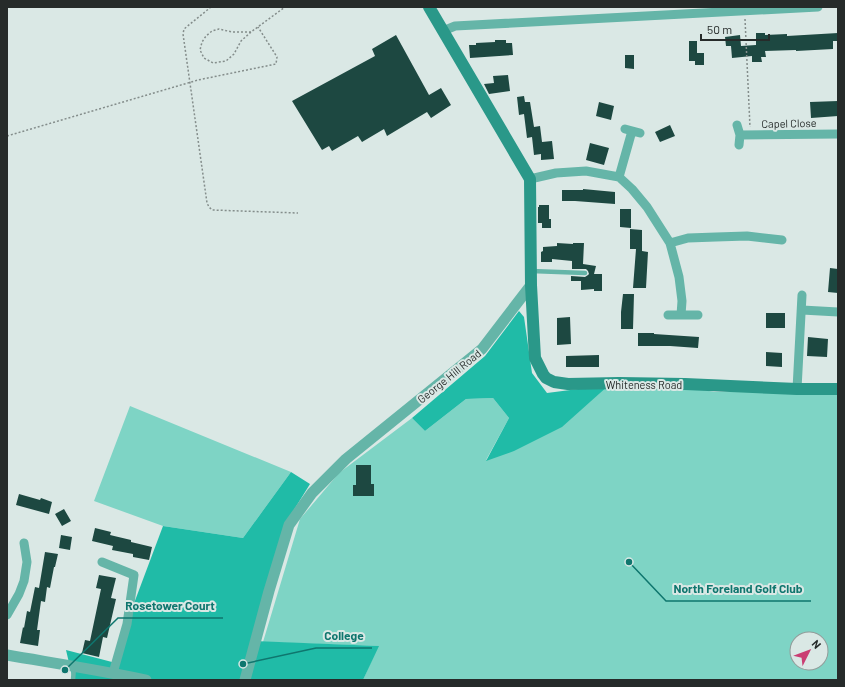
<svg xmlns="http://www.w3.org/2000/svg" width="845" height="687" font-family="Barlow,sans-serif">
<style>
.green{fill:#7ed4c5;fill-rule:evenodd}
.forest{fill:#20bba7}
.building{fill:#1d4841}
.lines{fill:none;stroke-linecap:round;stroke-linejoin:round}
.path{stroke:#848d8b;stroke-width:1.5;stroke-dasharray:2 2;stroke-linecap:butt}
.service{stroke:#65b5a8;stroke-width:4.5}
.minor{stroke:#65b5a8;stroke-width:9}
.tertiary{stroke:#65b5a8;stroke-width:11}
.secondary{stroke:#2a9889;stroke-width:12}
.labels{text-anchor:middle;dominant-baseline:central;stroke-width:4;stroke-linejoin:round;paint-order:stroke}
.street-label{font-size:11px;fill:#262b2a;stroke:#dae8e5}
.leader{fill:none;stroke:#0f766e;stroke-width:1.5}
.callout-dot{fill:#0f766e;stroke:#dae8e5;stroke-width:1.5}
.callout-label{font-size:12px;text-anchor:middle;font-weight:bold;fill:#0f766e;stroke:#dae8e5;stroke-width:4;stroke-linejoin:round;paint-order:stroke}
</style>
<rect width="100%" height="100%" fill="#dae8e5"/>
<!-- green -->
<path class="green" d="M609,385l75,1 30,6h124v288h-475l15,-34 -115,-4 37,-123 39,-46 73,-55 13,13 41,-32 27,-1 16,20 -23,42zM356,465h15v19h3v12h-21v-10l3,-1zM797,639h24v24h-24z
M130,406l161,66 -48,66 -80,-12 -69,-25z"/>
<!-- forest -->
<path class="forest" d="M519,311l5,6 8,56 15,20 62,-8 -47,42 -48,24 -28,10 23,-43 -16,-20 -27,1 -41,32 -13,-13 73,-62z
M291,472l19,12 -26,42 -33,115 128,5 -16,34h-290l-7,-30 46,12 51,-136 80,12z"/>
<!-- building -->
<path class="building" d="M756,33h9v2l22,-1v2l51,-3v8h-5v8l-37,2v-1l-31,1 1,6h-5l1,5h-10v-6l-20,2 -1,-12h-5l-1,-9 15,-2 1,11 15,-1z
M396,35l33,60 12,-7 10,17 -20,13 -4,-6 -40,24 -3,-7 -22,13 -4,-6 -26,15 -3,-5 -7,4 -30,-49 83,-45 -3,-7z
M495,40h11v3h6l1,12 -43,3 -1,-13h7v-2l19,-1z
M689,41h8v12h7v12h-9v-4h-6z
M625,55h9v14l-9,-1z
M508,75l2,16 -21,3 -5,-10 10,-1 -1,-7z
M524,96l1,6h5l4,25 6,-1 2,16 10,-1 2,18 -13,1v-6l-7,1 -2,-18 -5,1 -3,-24 -5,1 -2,-18z
M838,101v15l-27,2 -1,-16z
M599,102l15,4 -3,14 -15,-4z
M670,125l5,11 -15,6 -5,-10z
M590,143l19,5 -5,17 -18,-5z
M583,189l32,3v12l-40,-3h-13v-11h21z
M539,205h10v14h2v9h-9v-5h-4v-16h1z
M620,209h11v19l-11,-1z
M630,229l12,1v21l6,1 -2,36h-13l3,-39h-6z
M557,243l16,1v-1h11l-1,21 13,2 -2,8h8v17h-8v-2l-13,1v-9h-10v-5l14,1 3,-2 1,-1 -1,-3 -2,-2h-14v-8l-20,-2v3h-11v-10l2,-1v-4l14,-1z
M830,268l8,1v24l-10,-1z
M623,294h11l-1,35h-12v-17z
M766,313h19v15h-19z
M570,317l1,27 -14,1v-27z
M638,333h16v1l45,3 -1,11 -28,-2h-32z
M808,337l20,2 -1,18 -20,-1z
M766,352l16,1v14l-16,-1z
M599,355v12h-33v-11z
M356,465h15v19h3v12h-21v-11h3z
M19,494l21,6 1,-2 11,4 -3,12 -33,-9z
M64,509l7,12 -9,5 -7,-12z
M95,528l16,4 -1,3 21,5v2l21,5 -3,13 -16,-3v-3l-21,-4 1,-4 -21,-5z
M61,535l11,2 -2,13 -11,-2z
M45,552l13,2 -3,13h-1l-4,21 -3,-1 -2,15 -4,-1 -4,29h3l-2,16 -18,-3 3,-16 1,1 3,-17 3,1 5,-25 4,1z
M99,575l17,3 -5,20 5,1 -9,39 -4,-1 -4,20 -17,-4 3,-13 5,1 11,-52 -5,-1z"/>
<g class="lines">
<!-- path -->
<path class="path" d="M211,7l-27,22 -1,5 24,169 2,4 3,3 86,3
M745,19l5,108
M251,32h-19l-13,-3 -7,2 -6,5 -4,6 -2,8 4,8 9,5 13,-2 8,-7 7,-13 10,-9 34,-25
M7,136l191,-56 78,-16 1,-7 -19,-30"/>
<!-- service -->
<path class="service" d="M531,271l54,2
M73,680l1,-13"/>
<!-- minor -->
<path class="minor" d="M443,31l12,-5 363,-19
M737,125l3,10 -1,10
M625,129l15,4
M740,135l98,-1
M619,177l13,-46
M530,179l26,-6 30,-2 33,6 13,12 15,18 23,36 9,34 3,24 -1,14
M670,243l18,-5 28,-1 31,-1 35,4
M802,310l36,2
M668,315h30
M797,389l5,-94
M102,562l32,13 -7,49 -14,49
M7,615l12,-21 5,-13 3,-19 -3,-19"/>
<!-- tertiary -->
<path class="tertiary" d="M7,655c46,8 93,15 139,25
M245,680l24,-89 20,-66 23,-32 34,-34 136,-110 49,-64"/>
<!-- secondary -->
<path class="secondary" d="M429,7l101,172 1,106 4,73 8,16 3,4 8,4 14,2 51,-1 66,1 112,5h41"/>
</g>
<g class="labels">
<!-- street labels -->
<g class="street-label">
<text transform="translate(789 123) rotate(-1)">Capel Close</text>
<text transform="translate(449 376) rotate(-39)">George Hill Road</text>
<text x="644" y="384">Whiteness Road</text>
</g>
</g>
<!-- callouts -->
<path class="leader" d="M629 562L666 601H811M65 670L118 618H223M243 664L316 648H372"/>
<g class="callout-dot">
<circle cx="629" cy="562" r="4"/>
<circle cx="65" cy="670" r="4"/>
<circle cx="243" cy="664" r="4"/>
</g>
<g class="callout-label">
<text x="738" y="593">North Foreland Golf Club</text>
<text x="170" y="610">Rosetower Court</text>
<text x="344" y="640">College</text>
</g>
<!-- border -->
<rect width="845" height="687" fill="none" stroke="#262b2a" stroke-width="16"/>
<!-- north arrow -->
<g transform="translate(809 651) rotate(48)"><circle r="19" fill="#dae8e5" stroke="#929c9a"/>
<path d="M0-3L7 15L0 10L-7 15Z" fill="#ca3e73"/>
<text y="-6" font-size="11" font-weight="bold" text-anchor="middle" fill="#262b2a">N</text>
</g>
<!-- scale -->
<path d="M701 34v6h68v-6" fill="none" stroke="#262b2a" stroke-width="2"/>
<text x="707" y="34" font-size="12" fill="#262b2a" stroke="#dae8e5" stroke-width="3" paint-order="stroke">50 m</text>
</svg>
